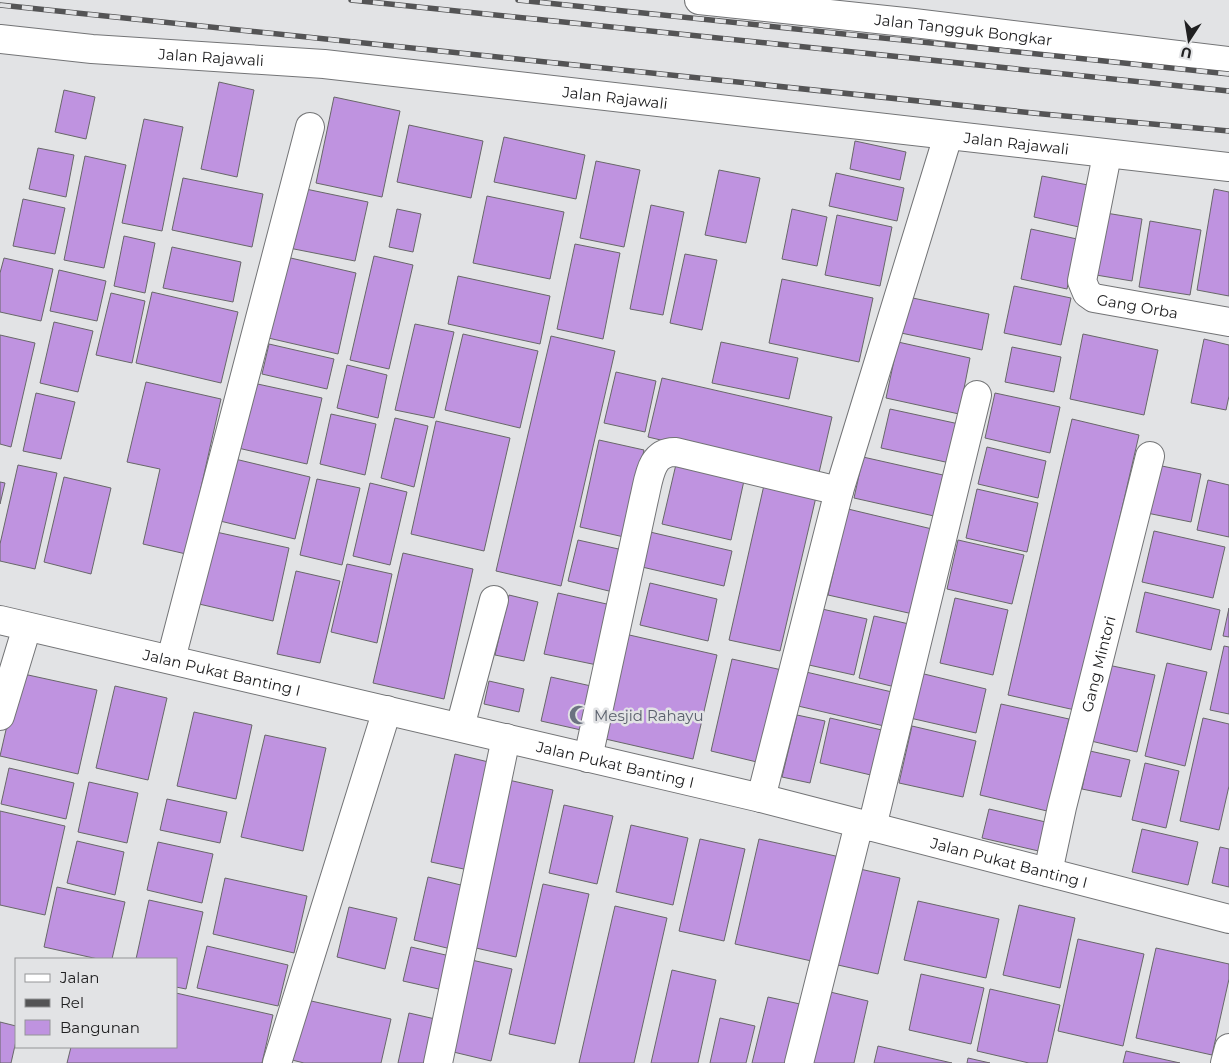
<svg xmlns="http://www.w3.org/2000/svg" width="1229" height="1063" font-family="Montserrat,sans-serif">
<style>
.building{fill:#bf93e0;stroke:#686769}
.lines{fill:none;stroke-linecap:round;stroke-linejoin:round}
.minor-casing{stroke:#737476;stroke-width:30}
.minor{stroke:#fff;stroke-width:28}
.rail-casing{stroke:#545455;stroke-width:5.5}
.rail{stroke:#e2e3e5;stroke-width:4;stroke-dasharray:11;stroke-linecap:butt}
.labels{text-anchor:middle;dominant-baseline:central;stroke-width:5;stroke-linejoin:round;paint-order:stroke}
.street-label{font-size:15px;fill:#202021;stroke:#e2e3e5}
.worship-label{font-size:15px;fill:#5b616d;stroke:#e2e3e5;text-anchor:start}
</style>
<rect width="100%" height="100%" fill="#e2e3e5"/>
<!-- building -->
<path class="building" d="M219,82l35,8 -17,87 -36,-8z
M64,90l31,7 -9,42 -31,-7z
M334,97l66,14 -18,86 -66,-14z
M144,119l39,8 -21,104 -40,-8z
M409,125l74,16 -12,57 -74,-16z
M504,137l81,18 -9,44 -82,-17z
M855,141l51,11 -6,28 -50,-11z
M38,148l36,7 -8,42 -37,-8z
M85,156l41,9 -22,103 -40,-8z
M596,161l44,9 -16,77 -44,-9z
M719,170l41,8 -14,65 -41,-8z
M836,173l68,15 -7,33 -68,-15z
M1042,176l46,9 -9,42 -45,-10z
M183,178l80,16 -11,53 -80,-17z
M301,188l67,14 -13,59 -66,-13z
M1214,189l15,3v104l-32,-6z
M487,196l77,16 -14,67 -77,-16z
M23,199l42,9 -10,46 -42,-8z
M651,205l33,7 -21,103 -33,-6z
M397,209l24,5 -8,38 -24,-5z
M792,209l35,8 -10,49 -35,-7z
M1100,212l42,7 -10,62 -42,-7z
M837,215l55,12 -12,59 -55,-11z
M1150,221l51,9 -11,65 -51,-8z
M1031,229l46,10 -10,50 -46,-10z
M124,236l31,7 -10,50 -31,-7z
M575,244l45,9 -17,86 -46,-10z
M172,247l69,15 -8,40 -70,-14z
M685,254l32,6 -15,70 -32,-7z
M282,256l74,17 -18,81 -74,-17z
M374,256l39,9 -24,104 -39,-9z
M4,258l49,11 -12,52 -41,-9v-39z
M59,270l47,11 -9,40 -47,-10z
M458,276l92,20 -10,48 -92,-20z
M782,279l91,19 -14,64 -90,-19z
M1014,286l57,12 -10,47 -57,-12z
M152,292l86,20 -17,71 -85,-20z
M111,293l34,8 -13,62 -36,-8z
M908,297l81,17 -7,36 -81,-17z
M54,322l39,9 -15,61 -38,-9z
M415,324l39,8 -20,86 -39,-8z
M463,334l75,17 -18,77 -75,-18z
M1083,334l75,16 -14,65 -74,-16z
M0,335l35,8 -24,104 -11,-3z
M551,336l64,15 -54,235 -65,-15z
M1204,339l25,6v51l-3,14 -35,-7z
M721,342l77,16 -9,41 -77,-16z
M898,342l72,16 -11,56 -73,-16z
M269,344l65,15 -7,30 -65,-15z
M1012,347l49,10 -7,35 -49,-10z
M347,365l40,10 -9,43 -41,-10z
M616,372l40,9 -11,51 -41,-9z
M662,378l170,39 -14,60 -170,-40z
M146,382l75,17 -35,155 -43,-10 17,-75 -33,-7z
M253,383l69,15 -15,66 -69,-16z
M36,393l39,9 -14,57 -38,-8z
M995,393l65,14 -10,46 -65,-15z
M890,409l69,15 -9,39 -69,-15z
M331,414l45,10 -11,51 -45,-11z
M395,418l33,8 -14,61 -33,-9z
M1072,419l67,16 -64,275 -67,-15z
M436,421l74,17 -26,113 -73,-17z
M599,440l45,10 -20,87 -44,-10z
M987,447l59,14 -8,37 -60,-14z
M863,457l80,18 -9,41 -80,-18z
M235,459l75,18 -15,62 -75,-18z
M677,460l68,16 -14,64 -69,-16z
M18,465l39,8 -22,96 -35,-8v-17z
M1157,465l44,9 -10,48 -44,-9z
M64,477l47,11 -20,86 -47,-12z
M317,479l43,9 -18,77 -42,-10z
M1208,480l21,5v52l-32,-7z
M0,482l5,1 -5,21z
M370,483l37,9 -17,73 -37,-9z
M764,485l52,12 -36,154 -51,-11z
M977,489l61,14 -11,49 -61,-14z
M848,509l84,20 -19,85 -85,-19z
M1154,531l71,16 -12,51 -71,-16z
M216,532l73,16 -16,73 -74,-17z
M650,532l82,19 -8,35 -82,-19z
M578,540l45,10 -10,42 -45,-11z
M958,540l66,15 -12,49 -65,-15z
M403,553l70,16 -29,130 -71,-16z
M347,564l45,10 -15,69 -46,-11z
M296,571l44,10 -20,82 -43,-9z
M650,583l67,16 -9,42 -68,-16z
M1145,592l75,18 -9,40 -75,-18z
M558,593l53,12 -14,60 -53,-11z
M509,595l29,7 -14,59 -29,-6z
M955,598l53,12 -15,65 -53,-12z
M1229,608v29l-6,-1z
M822,609l45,10 -13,56 -45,-10z
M874,616l35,8 -14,63 -36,-9z
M625,634l92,21 -24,104 -92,-21z
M1224,646l5,1v67l-19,-4z
M732,659l50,11 -21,93 -50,-12z
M1167,663l40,9 -22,94 -40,-10z
M1108,665l47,10 -18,77 -46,-11z
M806,672l86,20 -8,34 -86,-20z
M19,673l78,17 -19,84 -78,-18z
M920,673l66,16 -10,44 -66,-15z
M551,677l49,11 -10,44 -49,-11z
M489,681l35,8 -5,23 -35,-8z
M115,686l52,12 -19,82 -52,-12z
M1001,704l68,15 -22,92 -67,-16z
M194,712l58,13 -16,74 -59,-13z
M797,715l28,6 -15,62 -28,-6z
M830,718l56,13 -11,45 -55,-13z
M1203,718l26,6v62l-10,44 -39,-9z
M912,726l64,15 -13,56 -64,-14z
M265,735l61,13 -23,103 -62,-14z
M1090,751l40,9 -9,37 -39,-8z
M455,754l42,10 -24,107 -42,-9z
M1145,763l34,8 -13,57 -34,-8z
M9,768l65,15 -8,36 -65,-15z
M504,779l49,11 -37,167 -49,-11z
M89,782l49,11 -11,50 -49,-11z
M167,799l60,13 -7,31 -60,-13z
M564,805l49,11 -16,68 -48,-11z
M989,809l61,14 -7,29 -61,-14z
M0,811l65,15 -20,89 -45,-10z
M631,825l57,13 -15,67 -57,-13z
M1142,829l56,13 -10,43 -56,-13z
M700,839l45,10 -21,92 -45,-10z
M759,839l81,18 -24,105 -81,-18z
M77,841l47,11 -9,43 -48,-12z
M158,842l55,12 -11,49 -55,-13z
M1220,847l9,2v38l-17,-4z
M851,867l49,11 -22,96 -49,-11z
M428,877l37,9 -14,63 -37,-9z
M225,878l82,18 -13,57 -81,-19z
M543,884l46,10 -34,150 -46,-10z
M57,887l68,15 -13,57h-14l-54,-12z
M149,900l54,12 -17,77 -10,-2v-28h-40z
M918,901l81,18 -13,59 -82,-18z
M1019,905l56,13 -15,70 -57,-13z
M615,906l52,12 -33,145h-55z
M349,907l48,11 -12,51 -48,-12z
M1078,939l66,15 -21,92 -65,-15z
M207,946l81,19 -10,41 -81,-18z
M411,947l39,9 -7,34 -40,-9z
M1156,948l73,16v15l-17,76 -76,-17z
M467,959l45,10 -21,92 -46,-11z
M672,970l44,10 -18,83h-47z
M921,974l63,14 -13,56 -62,-14z
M990,989l70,16 -13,58h-18l-52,-12z
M826,991l42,10 -14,62h-44z
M176,993l97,22 -11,48h-195l4,-16h105z
M768,997l32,7 -13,59h-35z
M298,998l93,21 -10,44h-77l-20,-5z
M409,1013l35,8 -9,42h-37z
M720,1018l35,8 -9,37h-36z
M0,1022l16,4v15l-5,22h-11z
M878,1046l74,17h-78z
M1126,1051l54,12h-57z
M968,1058l22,5h-23z"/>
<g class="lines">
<defs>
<g id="minor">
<path id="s1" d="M699,0l215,23 315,38"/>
<path id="s2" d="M0,39l92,10 232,15 905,103"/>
<path id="s3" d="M1105,165l-23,116 5,12 7,5 135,24"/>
<path id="s4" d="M0,620l761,178 468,121"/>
<path d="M171,659l139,-532"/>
<path d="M0,716l27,-89"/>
<path d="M460,727l34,-127"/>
<path d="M588,758l56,-259c5,-20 6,-48 32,-47l163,39"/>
<path d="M761,798l78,-307 109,-355"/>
<path d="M872,827l105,-432"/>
<path id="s5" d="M1048,872l14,-65 88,-351"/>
<path d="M277,1063l110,-353"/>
<path d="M438,1063l68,-325"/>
<path d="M799,1063l60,-239"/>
<path d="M1225,1063l4,-15"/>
</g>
</defs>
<!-- minor casing -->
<use href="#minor" class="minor-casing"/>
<!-- minor -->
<use href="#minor" class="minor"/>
<defs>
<path id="rail" d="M351,0l878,91
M518,0l711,74
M0,5l1043,109 186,17"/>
</defs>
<!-- rail casing -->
<use href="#rail" class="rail-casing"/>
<!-- rail -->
<use href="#rail" class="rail"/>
</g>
<!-- icons -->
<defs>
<symbol id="mosque-bare" viewBox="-9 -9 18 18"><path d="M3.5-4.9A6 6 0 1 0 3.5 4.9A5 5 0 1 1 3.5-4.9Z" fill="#6b7280" stroke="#e2e3e5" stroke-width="2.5" paint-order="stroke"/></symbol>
</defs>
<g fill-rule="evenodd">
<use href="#mosque-bare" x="565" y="701" width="28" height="28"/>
</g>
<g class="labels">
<!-- street labels -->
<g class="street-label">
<text stroke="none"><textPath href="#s1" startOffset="266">Jalan Tangguk Bongkar</textPath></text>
<text stroke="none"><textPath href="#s2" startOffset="212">Jalan Rajawali</textPath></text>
<text stroke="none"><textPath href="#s2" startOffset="618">Jalan Rajawali</textPath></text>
<text stroke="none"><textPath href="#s2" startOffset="1022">Jalan Rajawali</textPath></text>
<text stroke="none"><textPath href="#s3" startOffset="184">Gang Orba</textPath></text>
<text stroke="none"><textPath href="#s5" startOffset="214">Gang Mintori</textPath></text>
<text stroke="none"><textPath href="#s4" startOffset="228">Jalan Pukat Banting I</textPath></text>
<text stroke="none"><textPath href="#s4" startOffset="632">Jalan Pukat Banting I</textPath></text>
<text stroke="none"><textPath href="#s4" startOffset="1038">Jalan Pukat Banting I</textPath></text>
</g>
<!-- worship labels -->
<g class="worship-label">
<text x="594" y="715">Mesjid Rahayu</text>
</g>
</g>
<!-- legend -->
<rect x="15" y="958" width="162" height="90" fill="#e2e3e5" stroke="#949597"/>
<rect x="25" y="974" width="25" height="8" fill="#ffffff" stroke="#949597"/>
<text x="60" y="983" font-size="15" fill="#202021">Jalan</text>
<rect x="25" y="999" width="25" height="8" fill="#545455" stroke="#949597"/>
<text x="60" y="1008" font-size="15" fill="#202021">Rel</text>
<rect x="25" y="1020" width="25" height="15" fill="#bf93e0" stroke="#949597"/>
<text x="60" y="1033" font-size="15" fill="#202021">Bangunan</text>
<!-- north arrow -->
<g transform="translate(1189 40) rotate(192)" stroke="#e2e3e5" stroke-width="4" paint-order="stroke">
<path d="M0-4L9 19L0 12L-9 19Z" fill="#202021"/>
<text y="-8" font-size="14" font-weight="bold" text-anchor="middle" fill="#202021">U</text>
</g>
</svg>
